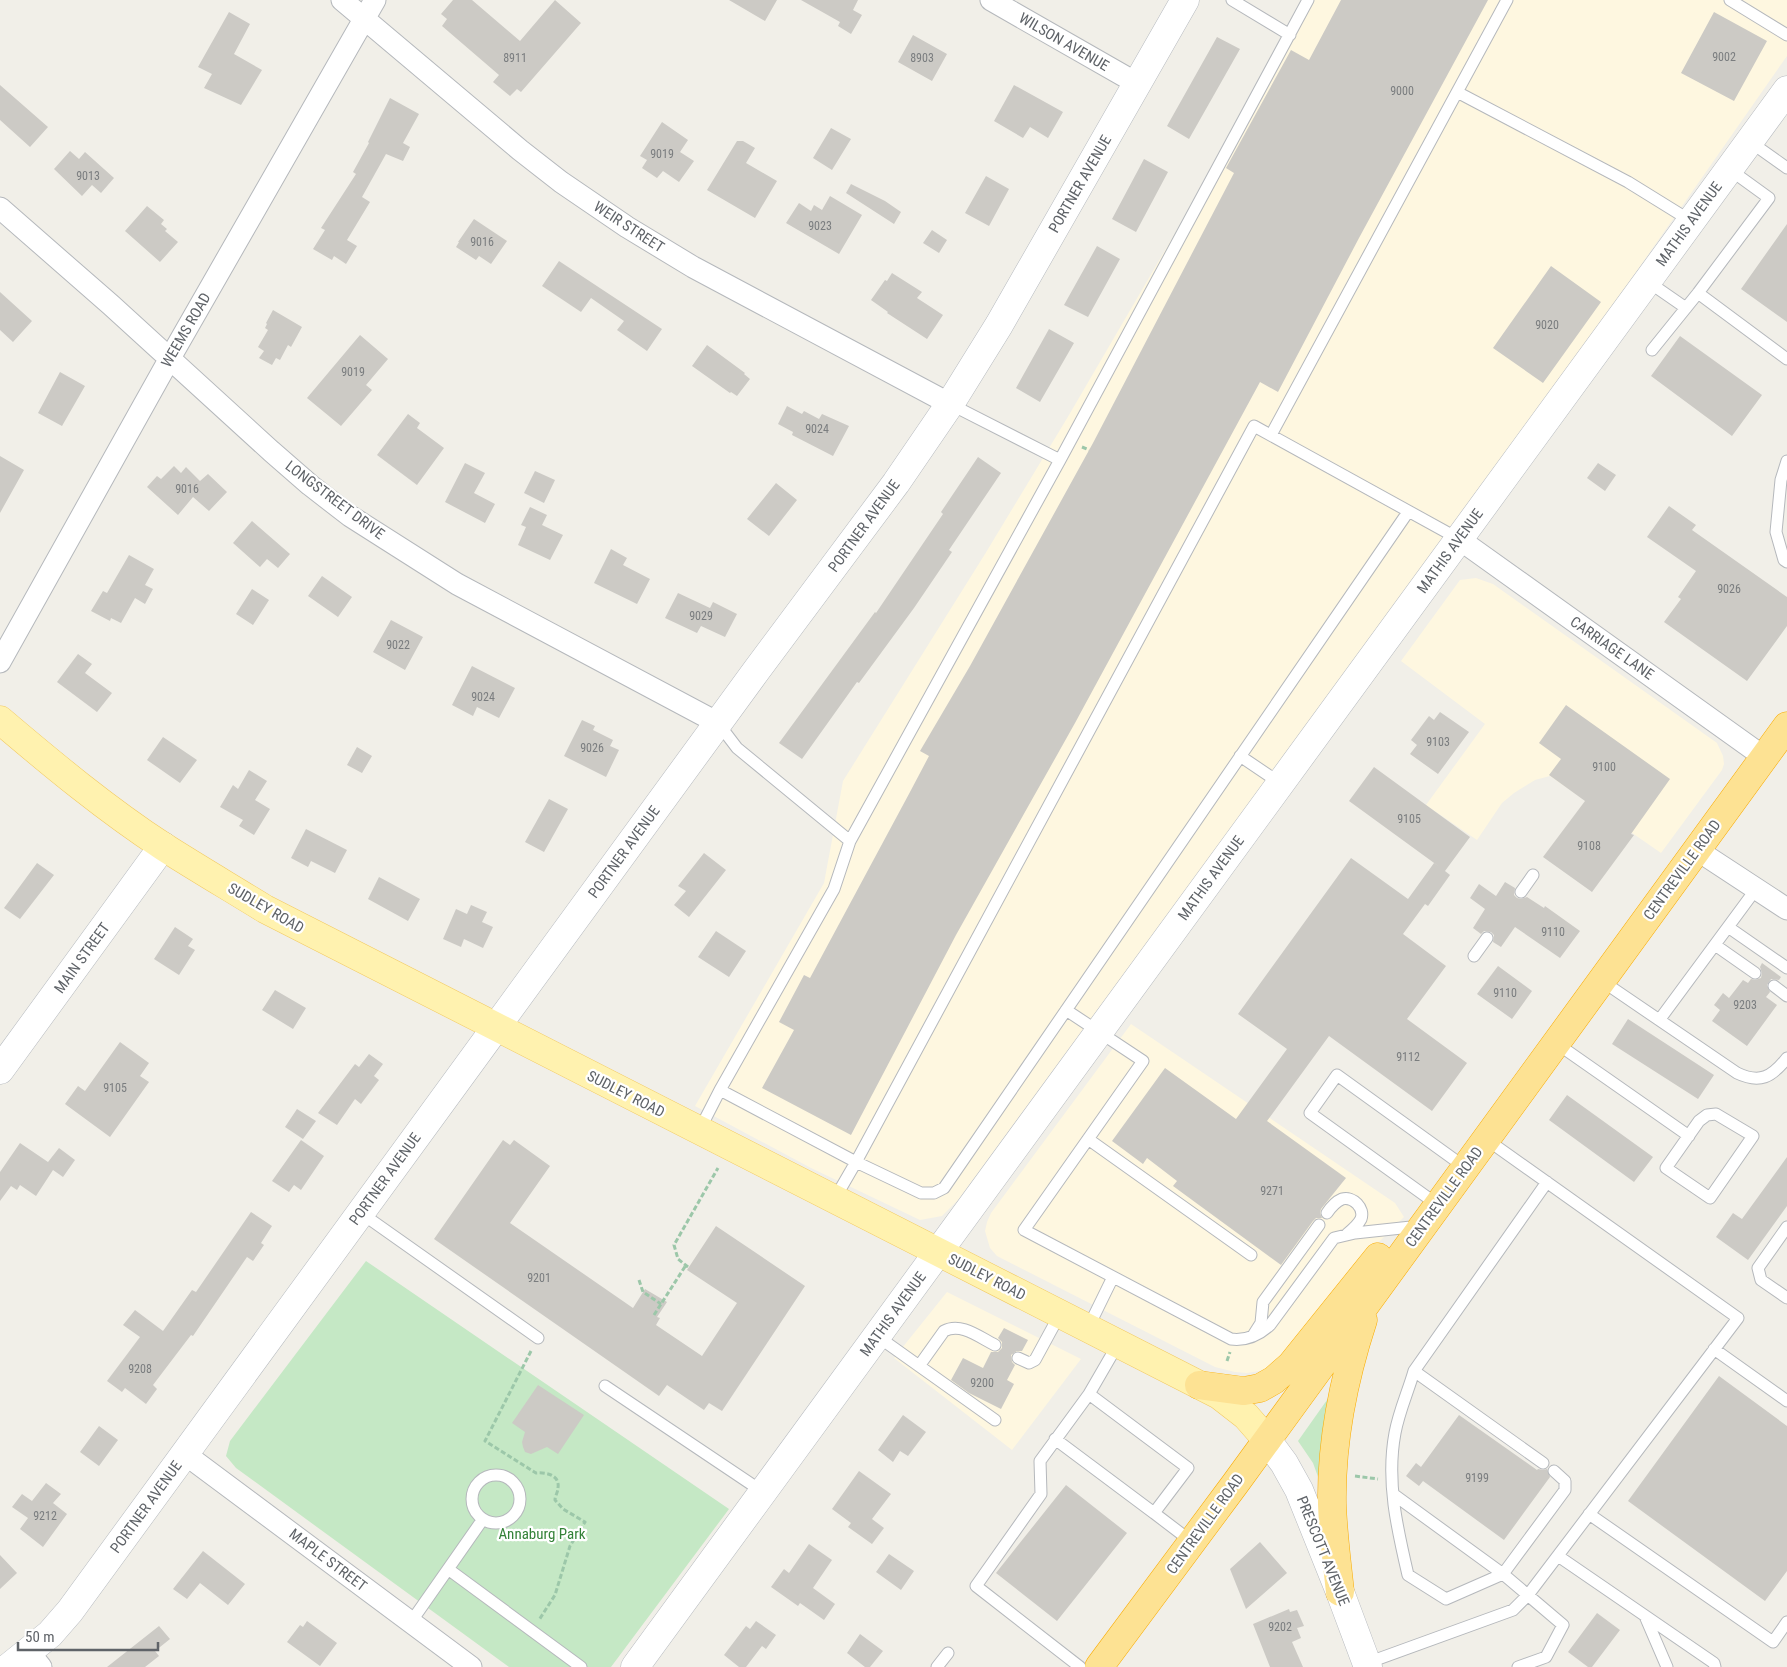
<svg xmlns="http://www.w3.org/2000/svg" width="1787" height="1667" font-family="'Roboto Condensed',sans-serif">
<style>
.commercial{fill:#fef7e0}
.green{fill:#c5e8c5}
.building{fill:#cccac5}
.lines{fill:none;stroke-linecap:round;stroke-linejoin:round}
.lane-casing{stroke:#b5b8bc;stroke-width:13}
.street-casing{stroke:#b5b8bc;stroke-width:23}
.secondary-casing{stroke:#b6babf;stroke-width:29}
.primary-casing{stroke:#f2c960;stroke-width:29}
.highway-casing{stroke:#f9ab00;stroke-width:29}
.path{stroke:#9cc7a9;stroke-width:3;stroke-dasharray:5 2.5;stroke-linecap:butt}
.lane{stroke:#fff;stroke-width:11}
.street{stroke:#fff;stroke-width:21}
.secondary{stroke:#fff;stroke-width:28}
.primary{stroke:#fff2af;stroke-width:28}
.highway{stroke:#fde293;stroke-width:28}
.labels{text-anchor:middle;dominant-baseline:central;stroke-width:4.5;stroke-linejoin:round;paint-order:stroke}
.number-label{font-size:12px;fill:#7a7d7f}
.street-label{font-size:15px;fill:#5f6368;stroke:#fff}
.park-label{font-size:15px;fill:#348238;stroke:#fff}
</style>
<rect width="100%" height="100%" fill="#f1efe8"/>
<!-- commercial -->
<path class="commercial" d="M1311,0h476v56l-165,236 -238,327 -426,581 -16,16 -22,4 -109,-52 -116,-62 129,-223 19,-102 142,-227 84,-139z
M1476,578l17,6 224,159 6,13 1,8 -2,6 -61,83 -111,-77 -15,4 -21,13 -12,10 -25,37 -51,-35 59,-81 -84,-63 59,-81z
M1131,1024l264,179 9,14 -25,25 -85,109 -19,15 -16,5 -12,2 -12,-1 -20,-5 -218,-111 -7,-8 -5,-17 2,-9 4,-9z
M947,1292l134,67 -69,91 -118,-92z"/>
<!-- green -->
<path class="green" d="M366,1261l363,248 -118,158h-102l-273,-199 -10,-12 4,-15z
M1339,1383l-18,102 -8,-22 -15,-22z"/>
<!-- building -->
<path class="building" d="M453,0h19l48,41 35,-41 26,23 -60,69 -4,-3 -7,7 -17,-14 6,-7 -57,-49 5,-7 -6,-5z
M729,0h48l-12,21z
M801,0h57l-5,10 9,5 -11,19 -13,-8 2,-4z
M1341,0h147l-129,238 -81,154 -18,-10 -185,341 -119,212 -105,200 -89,-47 32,-58 -15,-8 25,-47 6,3 100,-186 19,-36 -9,-5 50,-85 123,-223 141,-270 -8,-5 65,-118 18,10z
M229,12l21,12 -16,30 28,16 -21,35 -37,-17 8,-14 -14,-7z
M1714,12l53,29 -33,60 -53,-28z
M913,35l34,19 -15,27 -34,-19z
M1217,37l23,12 -51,90 -22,-13z
M0,85l48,42 -18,20 -30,-27z
M1014,85l49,27 -15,26 -18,-11 -7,11 -29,-17z
M390,98l29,16 -16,29 7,4 -7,14 -17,-7 -24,43 8,5 -23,38 10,6 -11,18 -12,-8 -2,4 -19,-11 12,-19 -4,-2 35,-54 -3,-2 16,-29 -1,-1z
M662,122l26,18 -8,12 14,9 -15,21 -16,-11 -6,7 -15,-10 5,-8 -7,-4z
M831,128l20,11 -19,31 -19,-12z
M737,141h6l12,7 -9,15 31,18 -22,37 -48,-28z
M70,151l9,8 6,-7 29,26 -13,15 -9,-8 -10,11 -28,-27z
M1144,159l24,13 -32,60 -24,-13z
M986,176l23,13 -20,37 -24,-13z
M851,184l34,17 16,11 -7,12 -48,-31z
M830,196l32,19 -23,39 -53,-31 13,-20 12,8 3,-6 8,5z
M147,206l17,14 -3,4 6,5 -2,2 13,11 -18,20 -35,-31z
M474,219l33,22 -16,23 -12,-8 -3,4 -20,-13 3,-5h-1z
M1787,224v98l-46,-33z
M932,230l15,10 -8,13 -16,-10z
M1097,246l23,13 -32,58 -24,-12z
M559,261l103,68 -15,22 -30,-21 7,-9 -33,-23 -10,14 -39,-26z
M1551,266l50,36 -58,81 -50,-35z
M892,273l30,19 -5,6 26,17 -16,24 -40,-26 1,-1 -17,-12 14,-20 2,1z
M0,292l32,29 -19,21 -13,-12z
M273,310l29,17 -11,20 -3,-2 -8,15 -4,-2 -4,7 -13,-7 5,-7 -6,-4 10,-17 -3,-2 2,-4 -1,-1z
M1049,329l25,14 -34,59 -24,-14z
M360,335l28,24 -22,26 6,5 -31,36 -34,-28z
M1680,336l82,59 -30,41 -81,-60z
M707,345l38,28 -1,1 6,5 -13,17 -6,-4 -1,1 -38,-27z
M60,372l25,14 -23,40 -24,-13z
M787,406l15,8 2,-3 15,8 3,-5 27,12 -16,30 -41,-21 1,-3 -15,-8z
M408,414l12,9 -3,5 27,20 -27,37 -40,-30z
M0,456l24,14 -24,43z
M978,457l23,16 -52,77 3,2 -38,56 -55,75 -2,-1 -55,77 -23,-16 96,-131 1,1 67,-99 -2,-2z
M465,463l20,10 -11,20 21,11 -10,19 -40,-21z
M1598,463l18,12 -11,16 -18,-13z
M174,466l7,7 5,-6 14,14 8,-7 19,18 -18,19 -16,-14 -15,18 -31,-28 10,-11 4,3z
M535,471l20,9 -11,23 -20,-10z
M776,483l21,17 -28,36 -22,-17z
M1669,506l27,19 -4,5 95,67v29l-40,55 -83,-59 17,-23 -3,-2 18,-26 -49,-34z
M530,507l17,8 -5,10 21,10 -13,25 -32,-15 8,-18 -5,-2z
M252,521l38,33 -12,14 -11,-9 -7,8 -27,-24z
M611,549l16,9 -4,7 27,14 -13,25 -43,-21z
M129,555l25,14 -9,16 8,4 -8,15 -10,-6 -14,25 -10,-5 -1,3 -19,-10 12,-20 4,2z
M322,576l30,21 -14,20 -30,-21z
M252,589l17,11 -16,25 -17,-11z
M678,593l32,15 3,-6 24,12 -12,23 -24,-11 -4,7 -32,-15z
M391,620l32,17 -18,33 -32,-18z
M78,654l14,10 -7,9 27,20 -15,19 -40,-30z
M472,666l43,22 -16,30 -22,-11 -4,9 -21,-11z
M1566,705l104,74 -39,55 3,1 -42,57 -49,-35 42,-56 -36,-26 12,-16 -22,-16z
M1440,712l29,20 -31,42 -28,-20 7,-9 -6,-5 18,-24 5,4z
M582,720l13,6 -2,4 20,10 -3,6 9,4 -13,27 -42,-21z
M163,737l34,23 -17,23 -33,-23z
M357,747l15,9 -10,17 -15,-8z
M1374,767l96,70 -25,34 5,4 -22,31 -3,-2 -22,30 43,32 -39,53 60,44 -35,48 -103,-75 -62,85 79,57 -25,31 -1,4 2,5h-6l-3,3 -32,44 -108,-79 4,-5 -30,-23 -4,6 -31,-23 53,-73 71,51 51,-70 -49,-35 113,-156 57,41 26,-36 7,5 -92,-67z
M249,770l18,11 -12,19 15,9 -16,26 -15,-9 4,-6 -23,-13 13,-22 5,4z
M549,799l19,10 -24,43 -19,-10z
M306,829l41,21 -12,23 -24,-12 -3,6 -17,-9z
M704,853l22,17 -37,47 -15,-12 12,-14 -8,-5z
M37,863l17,12 -34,44 -16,-11z
M379,877l41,22 -12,22 -40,-22z
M1505,882l10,6 -1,7 3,3 4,1 6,-2 17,11 1,-2 35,25 -20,27 -45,-31 -14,20 -8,-5 1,-7 -3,-3 -7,-1 -3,3 -8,-6 12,-19 -15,-11 9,-14 17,12z
M471,905l16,7 -5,10 11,5 -10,21 -19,-9 -3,8 -18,-8 13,-30 11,5z
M175,927l18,12 -5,7 7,4 -16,25 -25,-16z
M716,931l30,20 -17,26 -31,-20z
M1762,963l19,14 -2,3 -8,-1 -4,6 3,7 -4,5 11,8 -30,41 -35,-25 8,-11 -6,-5 9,-12 6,5 14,-18 5,3 3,-4 4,1 6,-2 1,-5 -2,-6z
M1498,966l34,25 -20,28 -35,-25z
M275,990l31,18 -13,21 -31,-19z
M1628,1019l86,56 -16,24 -86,-55z
M120,1042l29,21 -9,13 9,6 -39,55 -45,-33 13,-18 7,5z
M369,1054l14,10 -9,12 5,4 -18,24 -6,-5 -18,26 -19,-12 37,-49 4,3z
M1567,1095l86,62 -19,25 -85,-62z
M297,1109l19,12 -13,18 -18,-12z
M301,1140l23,16 -23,34 -7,-5 -5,7 -17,-11z
M503,1140l7,5 4,-5 36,26 -40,57 123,85 12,-19 22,13 -10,15 3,1 -4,7 46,31 35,-53 -50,-33 29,-44 89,60 -83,125 -13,-8 -5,7 -37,-25 -8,11 -225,-157z
M20,1143l28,19 11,-14 16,12 -12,17 -10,-7 -17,26 -16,-11 -3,5 -6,-4 -11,15v-29z
M1787,1157v49l-39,54 -32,-23 17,-24 9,6z
M251,1212l21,14 -11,17 3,2 -11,16 -6,-4 -54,79 -2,-1 -38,50 4,4 -11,15 -21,-16 -3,4 -15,-11 33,-44 -17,-12 12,-15 28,21 29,-41 4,2z
M1004,1328l24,12 -6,11h-5l-6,4 1,7 3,3 -8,15 7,4 -13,25 -32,-16 -18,-13 12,-22 20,10 8,-16h7l4,-4v-6l-4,-4z
M1719,1376l68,50v145l-22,30 -137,-100z
M538,1385l46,30 -26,39 -11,-7 -16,7 -6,-2 -2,-5 -1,-5 3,-10 -13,-9z
M903,1415l23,17 -18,24 -8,-5 -7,11 -15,-12z
M1459,1415l78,55 1,-1 5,1 4,-1 3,8 -46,63 -81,-59 -4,5 -13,-10 10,-13 5,4z
M99,1426l19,14 -19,26 -19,-14z
M859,1471l32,23 -19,25 12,9 -12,16 -24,-17 3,-4 -19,-14z
M46,1483l15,11 -8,9 14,11 -24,33 -23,-18 8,-11 -16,-11 10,-13 10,7z
M1066,1485l61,48 -70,88 -61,-48z
M1260,1542l27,31 -41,36 -16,-40z
M809,1544l23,16 -19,28 22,16 -11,16 -24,-17 -2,3 -27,-19 13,-18 5,4z
M203,1551l42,33 -17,21 -28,-22 -13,16 -14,-10z
M889,1554l25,17 -13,19 -25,-18z
M0,1555l17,18 -17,16z
M1289,1609l1,3 7,-2 7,16 -7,2 4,10 -9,4 11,25h-33l-17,-43z
M1597,1613l23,17 -28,37h-4l-20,-15z
M307,1621l30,22 -17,23 -33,-24 13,-17 3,2z
M756,1621l20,14 -10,14 -4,-3 -16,21h-7l-15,-12 22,-29 4,3z
M159,1626l11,13 -15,12 4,5 -14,11h-38z
M860,1634l23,17 -13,16h-5l-18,-14z"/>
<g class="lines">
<defs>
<path id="lane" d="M1232,0l58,35
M1730,0l57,35
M1457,92l171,90 63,39
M1749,141l38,27
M1647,281l39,27
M1698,293l89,66
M1652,350l46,-57 71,-95 -40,-29
M950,404l110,56
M1271,435l236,-435
M1787,461l-6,19 -5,52 8,28 3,2
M718,723l19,25 113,93
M1240,756l40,27
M1521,892l12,-17
M1728,927l59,41
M1715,945l40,28
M1474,956l13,-18
M1602,981l135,92c23,11 35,4 50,-15
M1774,986l13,10
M1066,1010l77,51 -119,169 207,109c15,2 28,-4 39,-14l64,-87 21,-5 56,-6 6,-3
M1660,1019l96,-130
M1556,1043l133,93
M720,1090l114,-201 16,-48 210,-381 248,-460
M1716,1114l37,22 -43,62 -44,-30 33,-47 8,-6z
M699,1131l21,-41 136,72 398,-736 205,113
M1088,1139l163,116
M834,1200l22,-38 65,31h13l10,-5 464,-676
M1438,1205l-128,-92 27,-38 129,93
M361,1213l177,125
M1327,1213c4,-6 8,-11 15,-14 11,-3 23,9 19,20 -3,6 -9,11 -14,15
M1787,1227l-29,41 3,12 26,18
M1088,1328l25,-51
M1254,1334l7,-11 2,-21 56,-77
M877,1336l118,84
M1714,1349l73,52
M1018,1358l11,5 6,-3 25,-46
M919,1366l25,-35c17,-9 35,6 51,14
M1414,1371l129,92
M605,1386l158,106
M1089,1394l29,-50
M1055,1439l99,74 34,-45 -99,-74 -49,67 1,33 -65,92 104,81
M472 1499a24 24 0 1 1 48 0a24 24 0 1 1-48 0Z
M1393,1494l110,80 -57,25 -38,-24c-11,-47 -22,-94 -13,-142 4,-22 13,-41 19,-62l133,-189
M1154,1513l38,29
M1589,1514l184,128 14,-20
M1558,1556l156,107 1,4
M448,1569l133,98
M1645,1616l22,51
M411,1622l72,-103
M1367,1663l146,-53 15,-15 210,-277 -252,-179
M937,1667l11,-14
M1518,1667l28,-10 17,-32 -60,-51 62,-84v-9l-11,-10"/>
<path id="street" d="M342,0l178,150 41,32 66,45 66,40 257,137
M991,0l147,84
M0,208l111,97 160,146 39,34 40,31 107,68 261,139
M1459,539l305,218
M0,662l170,-304 205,-358
M1697,850l90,59
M185,1454l286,213
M29,1652l12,15"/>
<path id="secondary" d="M0,1070l163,-224
M1267,1440l17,23 15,27 41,102 28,75
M9,1667l41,-33 20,-23 686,-940 140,-188 54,-79 49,-79 186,-325
M635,1667l1152,-1577"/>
<path id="primary" d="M0,720c53,45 106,89 164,127 33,21 67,41 101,62l954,486 27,21 21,24"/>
<path id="highway" d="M1199,1385l45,6 16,-3 14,-8 17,-15 87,-108
M1340,1592c-3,-29 -7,-58 -8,-88 -1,-62 12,-126 31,-184
M1099,1667l136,-183 552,-758"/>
</defs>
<!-- lane casing -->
<use href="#lane" class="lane-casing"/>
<!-- street casing -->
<use href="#street" class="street-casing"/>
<!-- secondary casing -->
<use href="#secondary" class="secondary-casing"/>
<!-- primary casing -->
<use href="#primary" class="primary-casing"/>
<!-- highway casing -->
<use href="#highway" class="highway-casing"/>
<!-- path -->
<path class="path" d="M1082,447l7,3
M688,1267l-10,-8 -4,-14 44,-77
M639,1280l4,12 18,12
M654,1315l32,-50
M531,1351l-46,90 51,32c10,-1 24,2 22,15 0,4 -3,8 -3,12l8,9 22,13 -15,24 -15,49 -16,25
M1227,1361l3,-9
M1355,1476l23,3"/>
<!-- lane -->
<use href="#lane" class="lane"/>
<!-- street -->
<use href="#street" class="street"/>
<!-- secondary -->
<use href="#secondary" class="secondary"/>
<!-- primary -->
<use href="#primary" class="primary"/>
<!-- highway -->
<use href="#highway" class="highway"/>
</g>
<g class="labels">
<!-- number labels -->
<g class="number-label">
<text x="1724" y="57">9002</text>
<text x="515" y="58">8911</text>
<text x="922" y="58">8903</text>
<text x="1402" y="91">9000</text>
<text x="662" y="154">9019</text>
<text x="88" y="176">9013</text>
<text x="820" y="226">9023</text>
<text x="482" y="242">9016</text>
<text x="1547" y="325">9020</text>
<text x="353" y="372">9019</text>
<text x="817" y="429">9024</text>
<text x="187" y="489">9016</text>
<text x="1729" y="589">9026</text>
<text x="701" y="616">9029</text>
<text x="398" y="645">9022</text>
<text x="483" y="697">9024</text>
<text x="1438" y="742">9103</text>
<text x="592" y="748">9026</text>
<text x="1604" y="767">9100</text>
<text x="1409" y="819">9105</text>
<text x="1589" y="846">9108</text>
<text x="1553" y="932">9110</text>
<text x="1505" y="993">9110</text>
<text x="1745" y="1005">9203</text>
<text x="1408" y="1057">9112</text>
<text x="115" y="1088">9105</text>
<text x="1272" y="1191">9271</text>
<text x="539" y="1278">9201</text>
<text x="140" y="1369">9208</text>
<text x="982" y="1383">9200</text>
<text x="1477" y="1478">9199</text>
<text x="45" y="1516">9212</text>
<text x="1280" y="1627">9202</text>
</g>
<!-- street labels -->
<g class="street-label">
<text transform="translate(1064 42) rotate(30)">WILSON AVENUE</text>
<text transform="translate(1080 184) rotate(-60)">PORTNER AVENUE</text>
<text transform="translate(1689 224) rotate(-54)">MATHIS AVENUE</text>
<text transform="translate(629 227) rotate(33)">WEIR STREET</text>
<text transform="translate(186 330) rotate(-60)">WEEMS ROAD</text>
<text transform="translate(335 500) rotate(37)">LONGSTREET DRIVE</text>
<text transform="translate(864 526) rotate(-54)">PORTNER AVENUE</text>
<text transform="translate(1450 551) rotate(-54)">MATHIS AVENUE</text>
<text transform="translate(1612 648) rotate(35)">CARRIAGE LANE</text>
<text transform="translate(624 852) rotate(-54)">PORTNER AVENUE</text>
<text transform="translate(1682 870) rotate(-54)">CENTREVILLE ROAD</text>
<text transform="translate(1211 878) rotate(-54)">MATHIS AVENUE</text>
<text transform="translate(266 908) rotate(30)">SUDLEY ROAD</text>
<text transform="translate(82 958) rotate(-54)">MAIN STREET</text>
<text transform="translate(626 1094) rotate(27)">SUDLEY ROAD</text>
<text transform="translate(385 1179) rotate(-54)">PORTNER AVENUE</text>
<text transform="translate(1444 1197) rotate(-54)">CENTREVILLE ROAD</text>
<text transform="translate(987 1277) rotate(27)">SUDLEY ROAD</text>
<text transform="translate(893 1314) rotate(-54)">MATHIS AVENUE</text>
<text transform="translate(146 1507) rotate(-54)">PORTNER AVENUE</text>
<text transform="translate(1205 1524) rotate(-54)">CENTREVILLE ROAD</text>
<text transform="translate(1323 1551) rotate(68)">PRESCOTT AVENUE</text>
<text transform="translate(328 1560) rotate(37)">MAPLE STREET</text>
</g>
<!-- park labels -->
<g class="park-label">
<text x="542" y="1534">Annaburg Park</text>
</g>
</g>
<!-- scale -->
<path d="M18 1642v8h140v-8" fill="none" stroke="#5f6368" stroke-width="2.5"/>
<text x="25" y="1642" font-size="15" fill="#5f6368" stroke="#ffffff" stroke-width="4" paint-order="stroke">50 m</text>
</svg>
